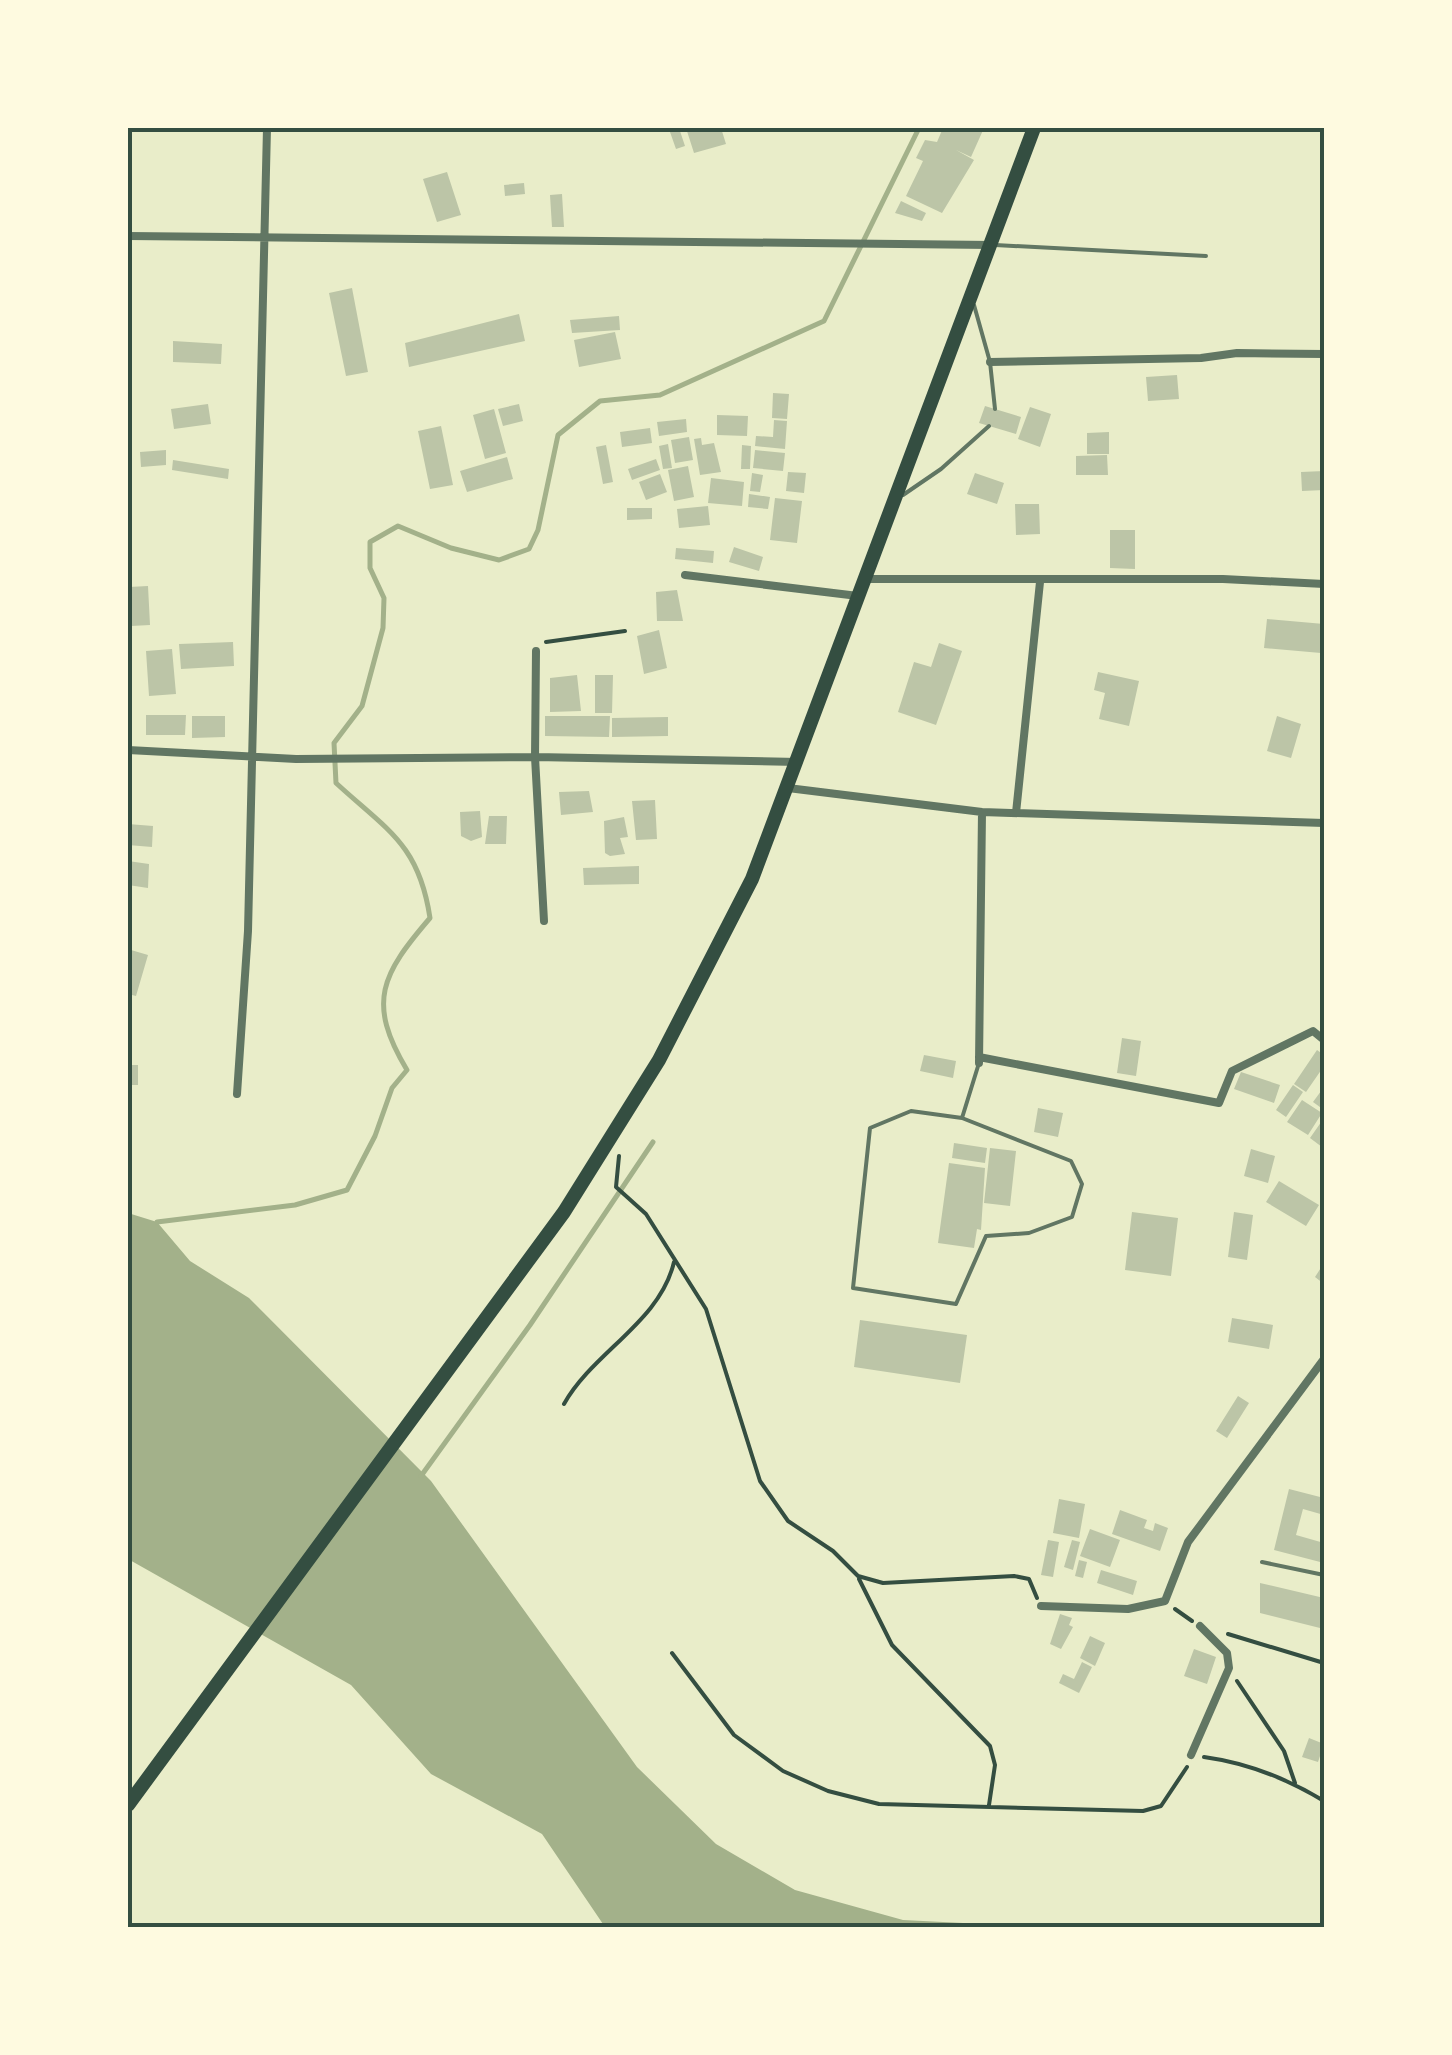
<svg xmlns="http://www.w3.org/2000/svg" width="1452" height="2055" font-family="'Noto Sans',sans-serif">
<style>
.water{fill:#a3b18a}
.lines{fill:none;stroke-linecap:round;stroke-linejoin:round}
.stream{stroke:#a3b18a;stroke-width:5}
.building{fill:#bcc5a7}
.path{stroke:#344e41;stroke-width:4}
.service{stroke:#617663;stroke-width:4}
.minor{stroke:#617663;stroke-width:8}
.trunk{stroke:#344e41;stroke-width:14}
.neatline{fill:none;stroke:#344e41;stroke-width:4}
</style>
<rect width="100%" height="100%" fill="#e9edc9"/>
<!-- water -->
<path class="water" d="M128,1213l29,9 33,39 59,37 182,183 206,286 79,77 79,46 108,30 142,7h-440l-63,-93 -111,-60 -80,-89 -223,-126z"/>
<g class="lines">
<!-- stream -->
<path class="stream" d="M157,1222l138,-17 52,-15 28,-54 17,-48 15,-18c-41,-68 -25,-96 23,-152 -11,-74 -43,-88 -94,-135l-2,-40 28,-37 21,-78 1,-30 -14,-30v-26l28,-16 53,22 48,12 30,-11 9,-19 20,-95 42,-34 60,-6 164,-74 95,-193
M421,1476l109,-151 123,-183"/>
</g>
<!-- building -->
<path class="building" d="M679,128l6,18 -9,3 -6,-17z
M686,128h35l5,16 -32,9z
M943,128h41l-13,29 -15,-7 18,10 -32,53 -36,-17 17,-35 -7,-3 9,-18 12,2z
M447,172l14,43 -24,7 -14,-43z
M524,183l1,11 -20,2 -1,-11z
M562,194l2,33h-12l-2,-32z
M901,201l25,12 -4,8 -27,-8z
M352,288l16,84 -22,4 -17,-83z
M519,314l6,27 -116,26 -4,-24z
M619,316l1,14 -48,3 -2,-13z
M615,332l6,27 -42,8 -5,-27z
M173,341l49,3 -1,20 -48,-2z
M1177,375l2,24 -31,2 -2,-24z
M773,393l16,1 -2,25 -15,-1z
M208,404l3,20 -37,5 -3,-20z
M519,404l4,17 -20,5 -5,-17z
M985,406l36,11 -5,17 -37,-11z
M1030,407l21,7 -11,33 -22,-8z
M494,409l12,44 -21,6 -12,-44z
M717,415l31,1 -1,20 -30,-1z
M686,419l1,13 -28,4 -2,-14z
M774,420l13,1 -2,28 -30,-3 1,-10 17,1z
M441,426l12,59 -23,4 -12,-58z
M650,428l2,15 -30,4 -2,-15z
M1109,432v22h-22v-21z
M689,437l4,23 -18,3 -4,-23z
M701,438l1,7 12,-2 7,29 -21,3 -6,-36z
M668,444l4,24 -9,1 -4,-23z
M606,445l7,37 -10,2 -7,-37z
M742,445l9,1 -1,23h-9z
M166,450v15l-25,2 -1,-15z
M755,450l30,3 -2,18 -30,-3z
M1107,455l1,20h-32v-19z
M507,457l6,22 -46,13 -7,-21z
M656,459l4,11 -28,10 -4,-11z
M173,460l56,9 -1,10 -56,-9z
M688,466l6,31 -20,4 -6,-31z
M1324,471v19l-22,1 -1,-19z
M788,472l18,1 -2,20 -18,-2z
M752,473l11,2 -3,17 -10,-1z
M975,473l29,10 -7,21 -30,-10z
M660,474l7,18 -21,8 -7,-18z
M711,478l33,4 -2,24 -34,-3z
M749,494l21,3 -2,12 -20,-2z
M775,498l27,3 -5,42 -27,-3z
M1015,504h24l1,30 -24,1z
M708,506l2,19 -31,3 -2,-19z
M627,508h25v11l-25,1z
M1110,530h25v39l-25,-1z
M734,547l29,10 -4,14 -30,-9z
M676,548l38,3 -1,12 -38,-4z
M148,586l2,39 -19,1 -2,-39z
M677,590l6,31h-26l-1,-29z
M1267,619l57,5 -3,29 -57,-5z
M659,630l8,38 -23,6 -7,-38z
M233,642l1,24 -53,3 -2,-25z
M939,643l23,8 -26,74 -38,-13 16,-50 17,5z
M172,649l4,45 -27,2 -3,-45z
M1098,672l41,9 -10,45 -30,-7 6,-26 -11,-3z
M577,675l4,36 -31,1v-34z
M595,675h18l-1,38h-17z
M146,715h40l-1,20h-39z
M192,716h33v21l-33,1z
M545,716h65l-1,21 -64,-1z
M1277,716l24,8 -10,34 -24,-7z
M668,717v19l-56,1v-19z
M589,791l4,21 -32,3 -2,-23z
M655,800l2,39 -21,1 -4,-39z
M480,811l2,26 -11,4 -10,-5 -1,-24z
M489,816h18l-1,28h-21z
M624,817l4,20 -8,1 5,16 -15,2 -5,-3 -1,-32z
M128,824l25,2 -1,21 -24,-2z
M128,861l21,3 -1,24 -20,-3z
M639,866v18l-55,1 -1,-17z
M131,950l17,5 -12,41 -8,-2z
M1122,1038l19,3 -5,35 -19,-3z
M1317,1050l7,5v11l-18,26 -12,-8z
M924,1055l32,6 -3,17 -33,-7z
M128,1065h10v20h-10z
M1241,1072l39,13 -6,18 -40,-14z
M1293,1085l10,7 -17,25 -10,-7z
M1324,1087v23l-11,-8z
M1302,1100l20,13 -14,22 -21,-13z
M1038,1108l25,5 -5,24 -24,-5z
M1324,1118v26l-2,3 -12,-9z
M954,1143l33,5 -2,15 -33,-5z
M990,1148l26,3 -6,55 -26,-3z
M1251,1149l24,7 -7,27 -24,-7z
M949,1163l36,5 -4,62 -4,-1 -3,19 -36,-5z
M1279,1181l40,24 -13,21 -40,-24z
M1132,1212l46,6 -7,58 -46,-6z
M1234,1212l19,3 -6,45 -19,-3z
M1324,1263v21l-9,-7z
M1232,1318l41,7 -4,24 -41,-7z
M860,1320l107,15 -7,48 -106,-16z
M1238,1396l11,7 -22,35 -11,-7z
M1289,1489l35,9v17l-21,-6 -7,26 28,8v20l-50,-13z
M1059,1499l26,5 -6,34 -26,-5z
M1120,1510l27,10 -3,8 9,3 2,-8 13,5 -8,23 -48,-17z
M1090,1529l30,11 -10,27 -30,-11z
M1048,1540l11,2 -6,35 -12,-2z
M1072,1540l8,2 -7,28 -9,-3z
M1079,1560l8,2 -4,16 -8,-2z
M1101,1570l36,11 -4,14 -36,-12z
M1260,1583l64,15v31l-64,-16z
M1060,1614l12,4 -3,7 4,2 -12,22 -11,-5z
M1090,1636l15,7 -10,23 -15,-8z
M1194,1649l22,8 -9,27 -23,-8z
M1082,1662l10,5 -13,26 -20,-10 4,-9 11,5z
M1309,1738l15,6 -6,18 -16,-5z"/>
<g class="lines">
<!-- path -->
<path class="path" d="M546,642l79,-11
M619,1156l-3,31 30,27 60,95 54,172 28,40 45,30 25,25 25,7 131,-7 15,3 8,19
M564,1404c29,-52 96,-82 110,-142
M859,1579l33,66 98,101 5,19 -6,40
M1175,1609l17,12
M1228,1634l96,29
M672,1653l62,82 49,36 45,20 51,13 264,7 18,-5 26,-39
M1237,1681l47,70 11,32
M1204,1757c44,6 82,21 120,44"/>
<!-- service -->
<path class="service" d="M995,245l211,11
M974,305l16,57 5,47
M903,495l38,-26 48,-43
M962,1118l-51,-7 -41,17 -17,160 103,16 30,-68 43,-3 43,-16 10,-33 -11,-23 -109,-43 17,-55
M1262,1562l62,13"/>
<!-- minor -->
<path class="minor" d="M128,236l863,9
M990,362l211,-4 36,-5 87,1
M685,575l173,21
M864,579h359l101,5
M536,651l-1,106 9,164
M128,750l168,9 239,-2 263,5
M788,788l194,24 342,11
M1016,813l24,-231
M979,1057l240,46 13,-32 81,-40 11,9
M979,1063l3,-251
M237,1094l11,-163 19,-803
M1041,1606l87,3 37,-8 23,-59 136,-183
M1191,1755l38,-87 -2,-15 -27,-27"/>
<!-- trunk -->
<path class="trunk" d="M128,1805l436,-593 95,-152 93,-181 282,-751"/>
</g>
<!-- border -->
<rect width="1452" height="2055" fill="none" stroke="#fefae0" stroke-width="260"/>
<rect x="130" y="130" width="1192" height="1795" class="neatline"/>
</svg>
